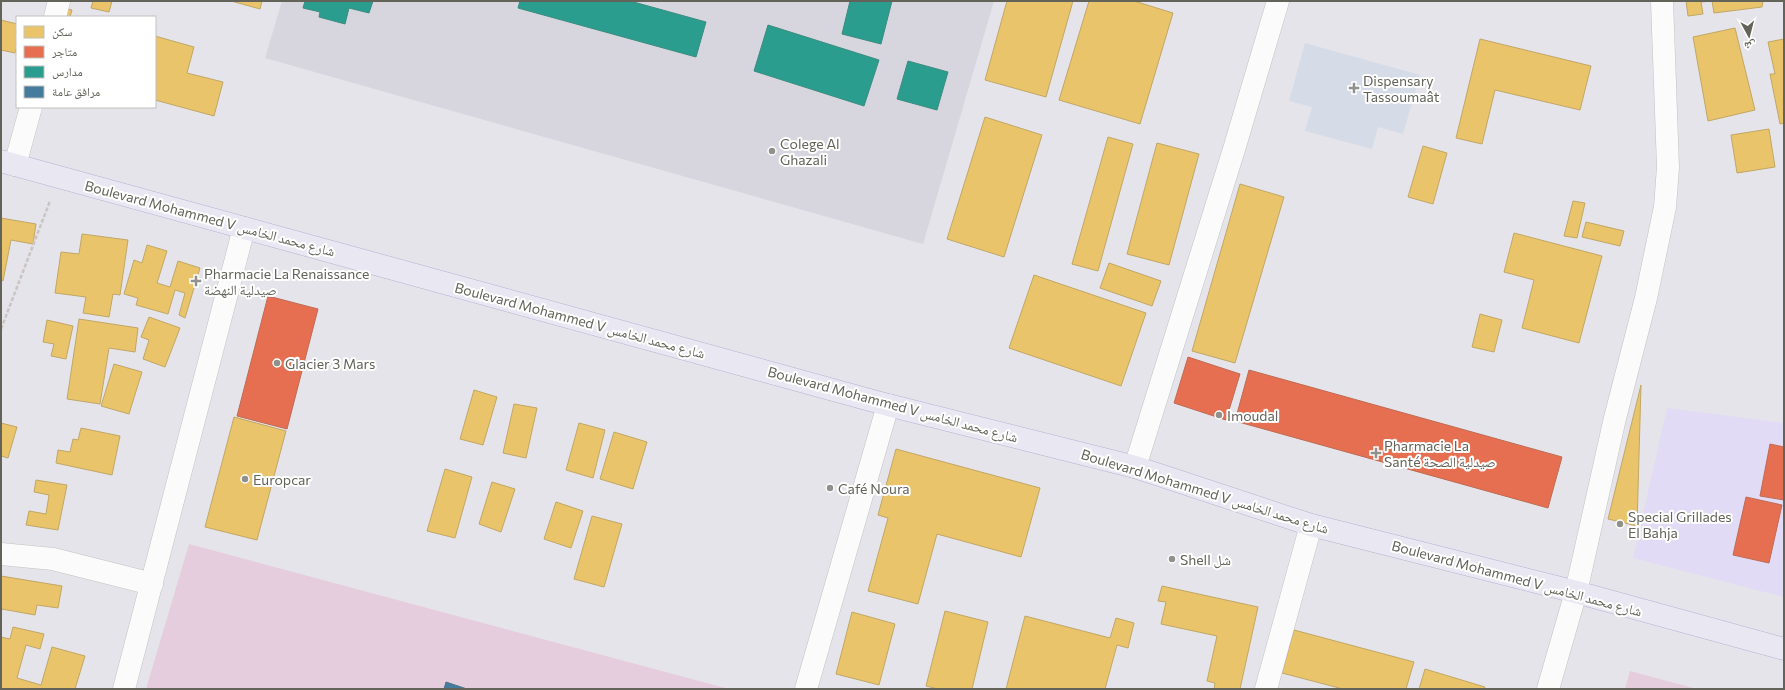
<svg xmlns="http://www.w3.org/2000/svg" width="1785" height="690" font-family="Commissioner,'Noto Naskh Arabic',sans-serif">
<style>
.commercial{fill:#e1dbf6}
.education{fill:#d7d5de}
.medical{fill:#d5dce8}
.green{fill:#e6cddd}
.homes{fill:#e9c46a;stroke:#c1a765}
.shops{fill:#e76f51;stroke:#bf6b53}
.schools{fill:#2a9d8f;stroke:#3b8c7f}
.public{fill:#457b9d;stroke:#4e7489}
.lines{fill:none;stroke-linecap:round;stroke-linejoin:round}
.minor-casing{stroke:#c3c2c2;stroke-width:23}
.major-casing{stroke:#b6b0d4;stroke-width:23}
.path{stroke:#cac5c3;stroke-width:2.5;stroke-dasharray:4 2;stroke-linecap:butt}
.minor{stroke:#fbfbfc;stroke-width:22}
.major{stroke:#e9e7f2;stroke-width:22}
.poi-dot{fill:#90908c;stroke:#fff;stroke-width:1.5}
.labels{text-anchor:middle;dominant-baseline:central;stroke-width:4;stroke-linejoin:round;paint-order:stroke}
.poi-label{font-size:14px;fill:#636359;stroke:#fff;text-anchor:start}
.street-label{font-size:14px;fill:#636359;stroke:#fff}
</style>
<rect width="100%" height="100%" fill="#e5e4ea"/>
<!-- commercial -->
<path class="commercial" d="M1667,408l117,15v174l-151,-39z"/>
<!-- education -->
<path class="education" d="M282,1h712l-71,243 -658,-186z"/>
<!-- medical -->
<path class="medical" d="M1305,43l115,32 -17,59 -25,-7 -6,22 -67,-18 7,-24 -23,-6z"/>
<!-- green -->
<path class="green" d="M189,544l540,145h-583z
M1630,671l67,18h-72z"/>
<!-- homes -->
<path class="homes" d="M93,1h19l-3,11 -18,-4z
M231,1h31l-2,8z
M1007,1h66l-27,96 -61,-17z
M1089,1h45l39,12 -33,111 -81,-24z
M1686,1h25l-10,1 2,12 -15,2z
M1712,1h51l-1,6 -48,6z
M60,7l12,3 -2,7h-13z
M1,20l16,4v20l-2,9 -14,-3z
M1735,28l20,82 -47,11 -15,-84z
M155,36l39,11 -7,26 36,9 -9,34 -59,-16z
M1480,39l111,27 -11,44 -85,-20 -13,54 -26,-6z
M1784,39v84l-4,1 -10,-50h5l-7,-32z
M985,117l57,18 -38,122 -57,-18z
M1769,129l6,38 -38,6 -6,-38z
M1108,137l25,7 -35,127 -26,-7z
M1157,143l42,11 -30,111 -42,-11z
M1423,146l24,7 -14,51 -25,-7z
M1240,184l44,13 -49,166 -43,-12z
M1573,201l12,2 -8,35 -13,-2z
M1,218l35,6 -3,20 -22,-4 -8,41 -2,-1z
M1586,222l38,9 -4,15 -38,-9z
M1514,233l88,23 -23,87 -57,-15 12,-48 -30,-8z
M82,234l46,6 -8,55 -7,-1 -4,23 -26,-4 3,-16 -31,-4 6,-41 18,2z
M147,245l20,6 -10,32 13,4 8,-26 22,7 -15,50 -6,-3 6,-22 -10,-3 -7,24 -32,-9 2,-7 -14,-4 10,-34 8,3z
M1109,263l52,18 -9,25 -52,-18z
M1034,275l112,38 -25,73 -112,-38z
M1480,314l22,6 -8,32 -22,-5z
M149,317l31,11 -15,39 -22,-8 6,-19 -8,-3z
M79,319l59,9 -3,24 -26,-4 -9,56 -33,-5z
M47,320l26,6 -7,33 -15,-3 3,-12 -11,-2z
M114,364l28,8 -13,42 -28,-8z
M1641,385l-4,141 -29,-7z
M474,390l23,7 -14,48 -23,-6z
M514,404l23,4 -11,50 -23,-5z
M234,417l52,14 -29,109 -52,-13z
M1,423l16,4 -9,31 -7,-2z
M579,423l26,7 -12,48 -27,-8z
M81,428l39,8 -8,39 -56,-12 2,-13 12,2 3,-13 5,1z
M614,432l33,10 -14,47 -33,-10z
M896,449l144,39 -19,69 -84,-23 -19,70 -50,-13 20,-73 -10,-3z
M445,469l27,8 -17,61 -28,-7z
M36,480l31,5 -9,45 -32,-5 3,-14 17,3 3,-19 -15,-3z
M492,482l23,7 -14,43 -22,-8z
M556,502l27,9 -12,37 -27,-9z
M592,516l30,8 -18,63 -30,-8z
M1,576l61,10 -4,22 -21,-3 -2,10 -33,-6 -1,5z
M1162,586l96,21 -18,82h-26l1,-6 -8,-2 10,-45 -56,-12 5,-22 -8,-1z
M945,611l43,11 -16,67h-34l-12,-3z
M852,612l43,12 -16,61 -43,-11z
M1025,616l85,22 6,-20 18,5 -6,25 -11,-3 -12,44h-99z
M13,627l31,7 -4,15 -14,-4 -9,33 24,7 11,-38 33,9 -10,33h-74v-52l9,2z
M1294,630l120,32 -8,27h-63l-61,-16z
M1425,669l60,18 -1,2h-65z"/>
<!-- shops -->
<path class="shops" d="M268,296l50,13 -31,120 -50,-13z
M1188,357l52,17 -14,46 -52,-17z
M1249,370l313,87 -14,51 -313,-87z
M1770,444l14,3v53l-24,-4z
M1746,497l36,8 -13,58 -36,-8z"/>
<!-- schools -->
<path class="schools" d="M305,1h68l-4,12 -20,-5 -4,16 -26,-7 1,-5 -17,-4z
M520,1h110l76,21 -10,35 -178,-49z
M850,1h42l-11,43 -39,-10z
M768,25l111,35 -15,46 -110,-35z
M908,61l40,11 -11,38 -40,-11z"/>
<!-- public -->
<path class="public" d="M446,682l21,7h-23z"/>
<g class="lines">
<defs>
<path id="minor" d="M55,17l4,-16
M15,165l16,-58
M1135,467l100,-321 43,-145
M1,554l52,5 99,25
M124,689l120,-461
M806,689l82,-284
M1266,689l45,-164
M1548,689l28,-97 39,-174 31,-120 19,-91 3,-40 -6,-166"/>
<path id="major" d="M1,161l887,244 247,62 176,58 265,67 208,57"/>
</defs>
<!-- minor casing -->
<use href="#minor" class="minor-casing"/>
<!-- major casing -->
<use href="#major" class="major-casing"/>
<!-- path -->
<path class="path" d="M1,329l49,-128"/>
<!-- minor -->
<use href="#minor" class="minor"/>
<!-- major -->
<use href="#major" class="major"/>
</g>
<!-- markers -->
<g class="poi-dot">
<path d="M1352 82h4v4h4v4h-4v4h-4v-4h-4v-4h4z"/>
<circle cx="772" cy="151" r="4"/>
<path d="M194 275h4v4h4v4h-4v4h-4v-4h-4v-4h4z"/>
<circle cx="277" cy="363" r="4"/>
<circle cx="1219" cy="415" r="4"/>
<path d="M1374 447h4v4h4v4h-4v4h-4v-4h-4v-4h4z"/>
<circle cx="245" cy="479" r="4"/>
<circle cx="830" cy="488" r="4"/>
<circle cx="1620" cy="524" r="4"/>
<circle cx="1172" cy="559" r="4"/>
</g>
<g class="labels">
<!-- poi labels -->
<g class="poi-label">
<text x="1363" y="80">Dispensary<tspan x="1363" dy="16">Tassoumaât</tspan></text>
<text x="780" y="143">Colege Al<tspan x="780" dy="16">Ghazali</tspan></text>
<text x="204" y="273">Pharmacie La Renaissance<tspan x="204" dy="16">صيدلية النهضة</tspan></text>
<text x="285" y="363">Glacier 3 Mars</text>
<text x="1227" y="415">Imoudal</text>
<text x="1384" y="445">Pharmacie La<tspan x="1384" dy="16">Santé صيدلية الصحة</tspan></text>
<text x="253" y="479">Europcar</text>
<text x="838" y="488">Café Noura</text>
<text x="1628" y="516">Special Grillades<tspan x="1628" dy="16">El Bahja</tspan></text>
<text x="1180" y="559">Shell شل</text>
</g>
<!-- street labels -->
<g class="street-label">
<text transform="translate(210 218) rotate(15)">Boulevard Mohammed V شارع محمد الخامس</text>
<text transform="translate(580 320) rotate(15)">Boulevard Mohammed V شارع محمد الخامس</text>
<text transform="translate(893 404) rotate(15)">Boulevard Mohammed V شارع محمد الخامس</text>
<text transform="translate(1205 491) rotate(17)">Boulevard Mohammed V شارع محمد الخامس</text>
<text transform="translate(1517 578) rotate(15)">Boulevard Mohammed V شارع محمد الخامس</text>
</g>
</g>
<!-- border -->
<rect width="1785" height="690" fill="none" stroke="#636359" stroke-width="4"/>
<!-- legend -->
<rect x="16" y="16" width="140" height="92" fill="#ffffff" stroke="#c1c1bd"/>
<rect x="24" y="26" width="20" height="12" fill="#e9c46a" stroke="#c1c1bd"/>
<text x="52" y="36" font-size="12" fill="#636359">سكن</text>
<rect x="24" y="46" width="20" height="12" fill="#e76f51" stroke="#c1c1bd"/>
<text x="52" y="56" font-size="12" fill="#636359">متاجر</text>
<rect x="24" y="66" width="20" height="12" fill="#2a9d8f" stroke="#c1c1bd"/>
<text x="52" y="76" font-size="12" fill="#636359">مدارس</text>
<rect x="24" y="86" width="20" height="12" fill="#457b9d" stroke="#c1c1bd"/>
<text x="52" y="96" font-size="12" fill="#636359">مرافق عامة</text>
<!-- north arrow -->
<g transform="translate(1749 36) rotate(173)" stroke="#ffffff" stroke-width="3" paint-order="stroke">
<path d="M0-3L7 15L0 10L-7 15Z" fill="#636359"/>
<text y="-6" font-size="11" font-weight="bold" text-anchor="middle" fill="#636359">ش</text>
</g>
</svg>
